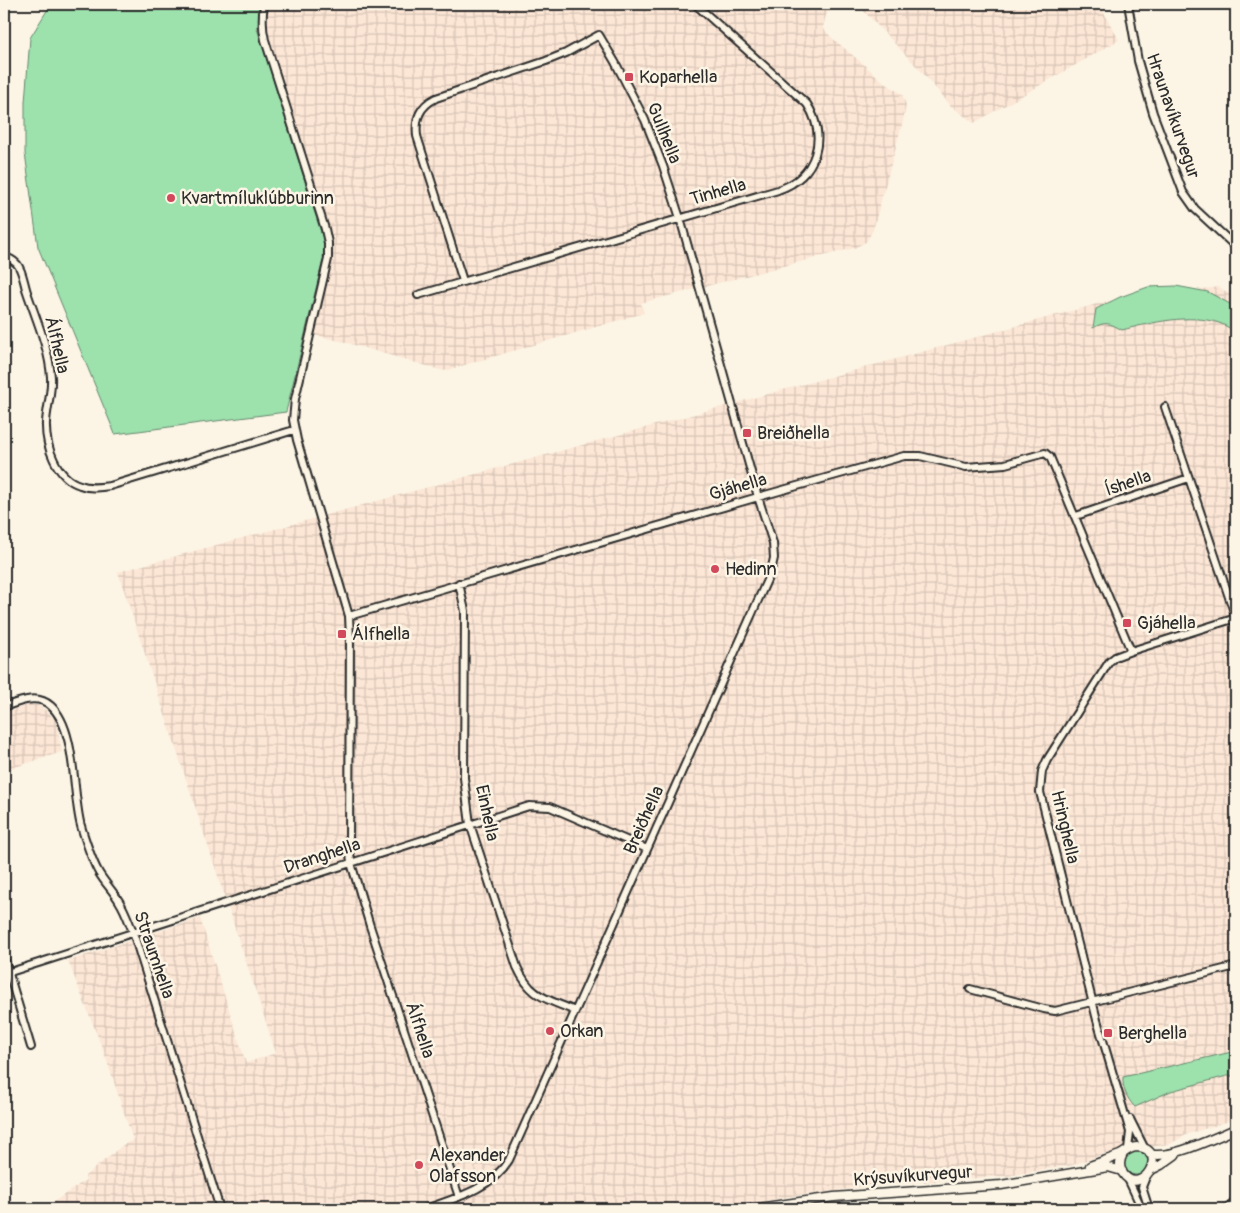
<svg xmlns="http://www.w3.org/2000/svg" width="1240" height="1213" font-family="Pangolin,sans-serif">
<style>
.industrial{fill:url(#industrial-grid)}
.grass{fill:#9de1ad;stroke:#64866c}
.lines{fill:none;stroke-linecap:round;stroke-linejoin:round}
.minor-casing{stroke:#2b2b2b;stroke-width:10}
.major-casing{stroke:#2b2b2b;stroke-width:11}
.minor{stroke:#fcf5e5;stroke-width:6}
.major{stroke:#fcf5e5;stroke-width:8}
.poi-dot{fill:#d1495b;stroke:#fcf5e5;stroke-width:2}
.labels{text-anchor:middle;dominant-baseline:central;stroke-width:5;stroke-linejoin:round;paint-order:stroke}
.poi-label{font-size:18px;fill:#2b2b2b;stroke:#fcf5e5;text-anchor:start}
.street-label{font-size:18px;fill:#2b2b2b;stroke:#fcf5e5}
</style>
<defs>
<pattern id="industrial-grid" width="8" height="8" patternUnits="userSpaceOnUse" patternTransform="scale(1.25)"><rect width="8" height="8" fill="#fce6d5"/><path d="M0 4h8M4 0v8" fill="none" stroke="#d8c5b7"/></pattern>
</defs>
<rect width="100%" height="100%" fill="#fcf5e5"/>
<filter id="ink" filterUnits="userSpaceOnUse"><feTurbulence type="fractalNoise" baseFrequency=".02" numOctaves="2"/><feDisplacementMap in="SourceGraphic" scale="10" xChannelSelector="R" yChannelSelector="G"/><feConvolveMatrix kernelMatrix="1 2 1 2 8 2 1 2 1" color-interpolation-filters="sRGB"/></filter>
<g filter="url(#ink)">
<!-- industrial -->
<path class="industrial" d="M263,4h571l-8,11 -3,13 8,9 31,26 23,20 17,11 4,11 -3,16 -30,109 -7,12 -12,6 -213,55 3,10 -200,58 -100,-29 -39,-9 18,-73 -66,-232z
M857,4h242l20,36 -145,83 -23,-17 -31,-36z
M1219,287l17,11v821l-48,15 -18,10 -67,10 -30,11 -66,11 -125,9 -90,11 -69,13h-680l43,-29 -1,-4 38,-31 10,-5 -28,-85 -37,-94 132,-43 46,145 30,-10 -158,-481 990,-271z
M27,705h11l9,6 9,10 6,31 -53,17 -5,-14v-42z"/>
<!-- grass -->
<path class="grass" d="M51,4h212l-6,24 67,214 -1,18 -37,152 -171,22 -77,-187 -13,-94v-51l5,-64z
M1176,286l32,6 22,12 6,-7v35c-5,-3 -11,-7 -17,-9 -29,-10 -69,0 -97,7 -12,-7 -17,-9 -29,-2l3,-19 24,-12 28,-10z
M1236,1051v25h-9l-56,15 -36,16c-8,-8 -13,-19 -12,-30z
M1124 1163a12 12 0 1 1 24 0a12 12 0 1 1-24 0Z"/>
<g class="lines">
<defs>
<path id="minor" d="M264,4c-2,13 -2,24 1,36l60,189 3,14v16l-33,140 -2,21 4,20 52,176 1,22 -1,204 2,21 19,63 89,271
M1128,4l10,57 15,52 30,79 12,17 41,38
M4,257c5,1 9,3 13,7 6,7 7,20 10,28 9,27 22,56 24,85 1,15 -4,30 -5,45 -1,23 10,56 34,63 10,4 20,2 30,1l184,-56
M418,295l360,-105c39,-13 50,-53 29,-86l-112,-100
M1165,407l71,211
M1076,516l113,-38
M459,583l6,28 -1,167 6,46 47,143c14,31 29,31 58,44
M349,616l409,-119 146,-41h16l46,11 39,-3 40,-11 5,4 81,194
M4,707c14,-5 33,-14 47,-1 26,24 21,88 30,120 5,16 10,33 18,47 6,10 14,18 20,28 6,9 10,21 14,31l87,277
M4,957l27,90
M4,974l525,-168 21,1 97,42
M970,989l74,20 11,2 181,-45
M1130,1119l15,30
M1128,1149l2,-17 -33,-112 -57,-228 2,-21 5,-11 62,-98 6,-5 16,-6 105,-33
M1127,1177l15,32
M1146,1177l-4,10 7,22
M425,1209c31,-11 66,-20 84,-49l262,-589 3,-13 -1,-15 -15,-46 -78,-279 -17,-52 -18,-46 -30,-58 -16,-27 -33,18 -20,8 -110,37c-16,8 -21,20 -19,38l46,145
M1226,1209l10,-9"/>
<path id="major" d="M1150,1154c21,6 65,-17 86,-25
M1090,1166c10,-4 20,-7 30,-11 6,-3 10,-8 17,-8 35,2 3,54 -15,25 -3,-6 -2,-13 1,-18
M1151,1170l10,-5 14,-10
M751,1209l83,-12 167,-12 107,-18 14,4"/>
</defs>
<!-- minor casing -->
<use href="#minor" class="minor-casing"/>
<!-- major casing -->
<use href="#major" class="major-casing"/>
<!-- minor -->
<use href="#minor" class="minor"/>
<!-- major -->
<use href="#major" class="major"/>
</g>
</g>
<!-- markers -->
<g class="poi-dot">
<rect x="624" y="72" width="10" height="10" rx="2.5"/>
<circle cx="171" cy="198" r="5"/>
<rect x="742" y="428" width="10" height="10" rx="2.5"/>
<circle cx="715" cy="569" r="5"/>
<rect x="1122" y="618" width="10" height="10" rx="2.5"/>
<rect x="337" y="629" width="10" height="10" rx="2.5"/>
<circle cx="550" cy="1031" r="5"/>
<rect x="1103" y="1028" width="10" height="10" rx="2.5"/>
<circle cx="419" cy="1165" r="5"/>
</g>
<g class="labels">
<!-- poi labels -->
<g class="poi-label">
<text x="639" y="77">Koparhella</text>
<text x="181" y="198">Kvartmíluklúbburinn</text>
<text x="757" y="433">Breiðhella</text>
<text x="725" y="569">Hedinn</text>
<text x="1137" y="623">Gjáhella</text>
<text x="352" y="634">Álfhella</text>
<text x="560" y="1031">Orkan</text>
<text x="1118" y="1033">Berghella</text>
<text x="429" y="1155">Alexander<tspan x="429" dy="21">Olafsson</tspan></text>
</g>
<!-- street labels -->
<g class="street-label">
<text transform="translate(1173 116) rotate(71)">Hraunavíkurvegur</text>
<text transform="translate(664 133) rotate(68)">Gullhella</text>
<text transform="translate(718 192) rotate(-16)">Tinhella</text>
<text transform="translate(57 345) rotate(77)">Álfhella</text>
<text transform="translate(1128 483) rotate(-19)">Íshella</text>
<text transform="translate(738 487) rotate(-16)">Gjáhella</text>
<text transform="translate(487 813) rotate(78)">Einhella</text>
<text transform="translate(644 820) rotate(-66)">Breiðhella</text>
<text transform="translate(1065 827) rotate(77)">Hringhella</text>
<text transform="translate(322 856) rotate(-18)">Dranghella</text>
<text transform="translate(154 955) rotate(71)">Straumhella</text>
<text transform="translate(420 1030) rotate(72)">Álfhella</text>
<text transform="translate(913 1176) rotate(-4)">Krýsuvíkurvegur</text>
</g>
</g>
<!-- margin -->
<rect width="1240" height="1213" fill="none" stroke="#fcf5e5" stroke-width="20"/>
<rect x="10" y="10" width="1220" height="1193" fill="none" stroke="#2b2b2b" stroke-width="2" filter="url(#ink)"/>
</svg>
